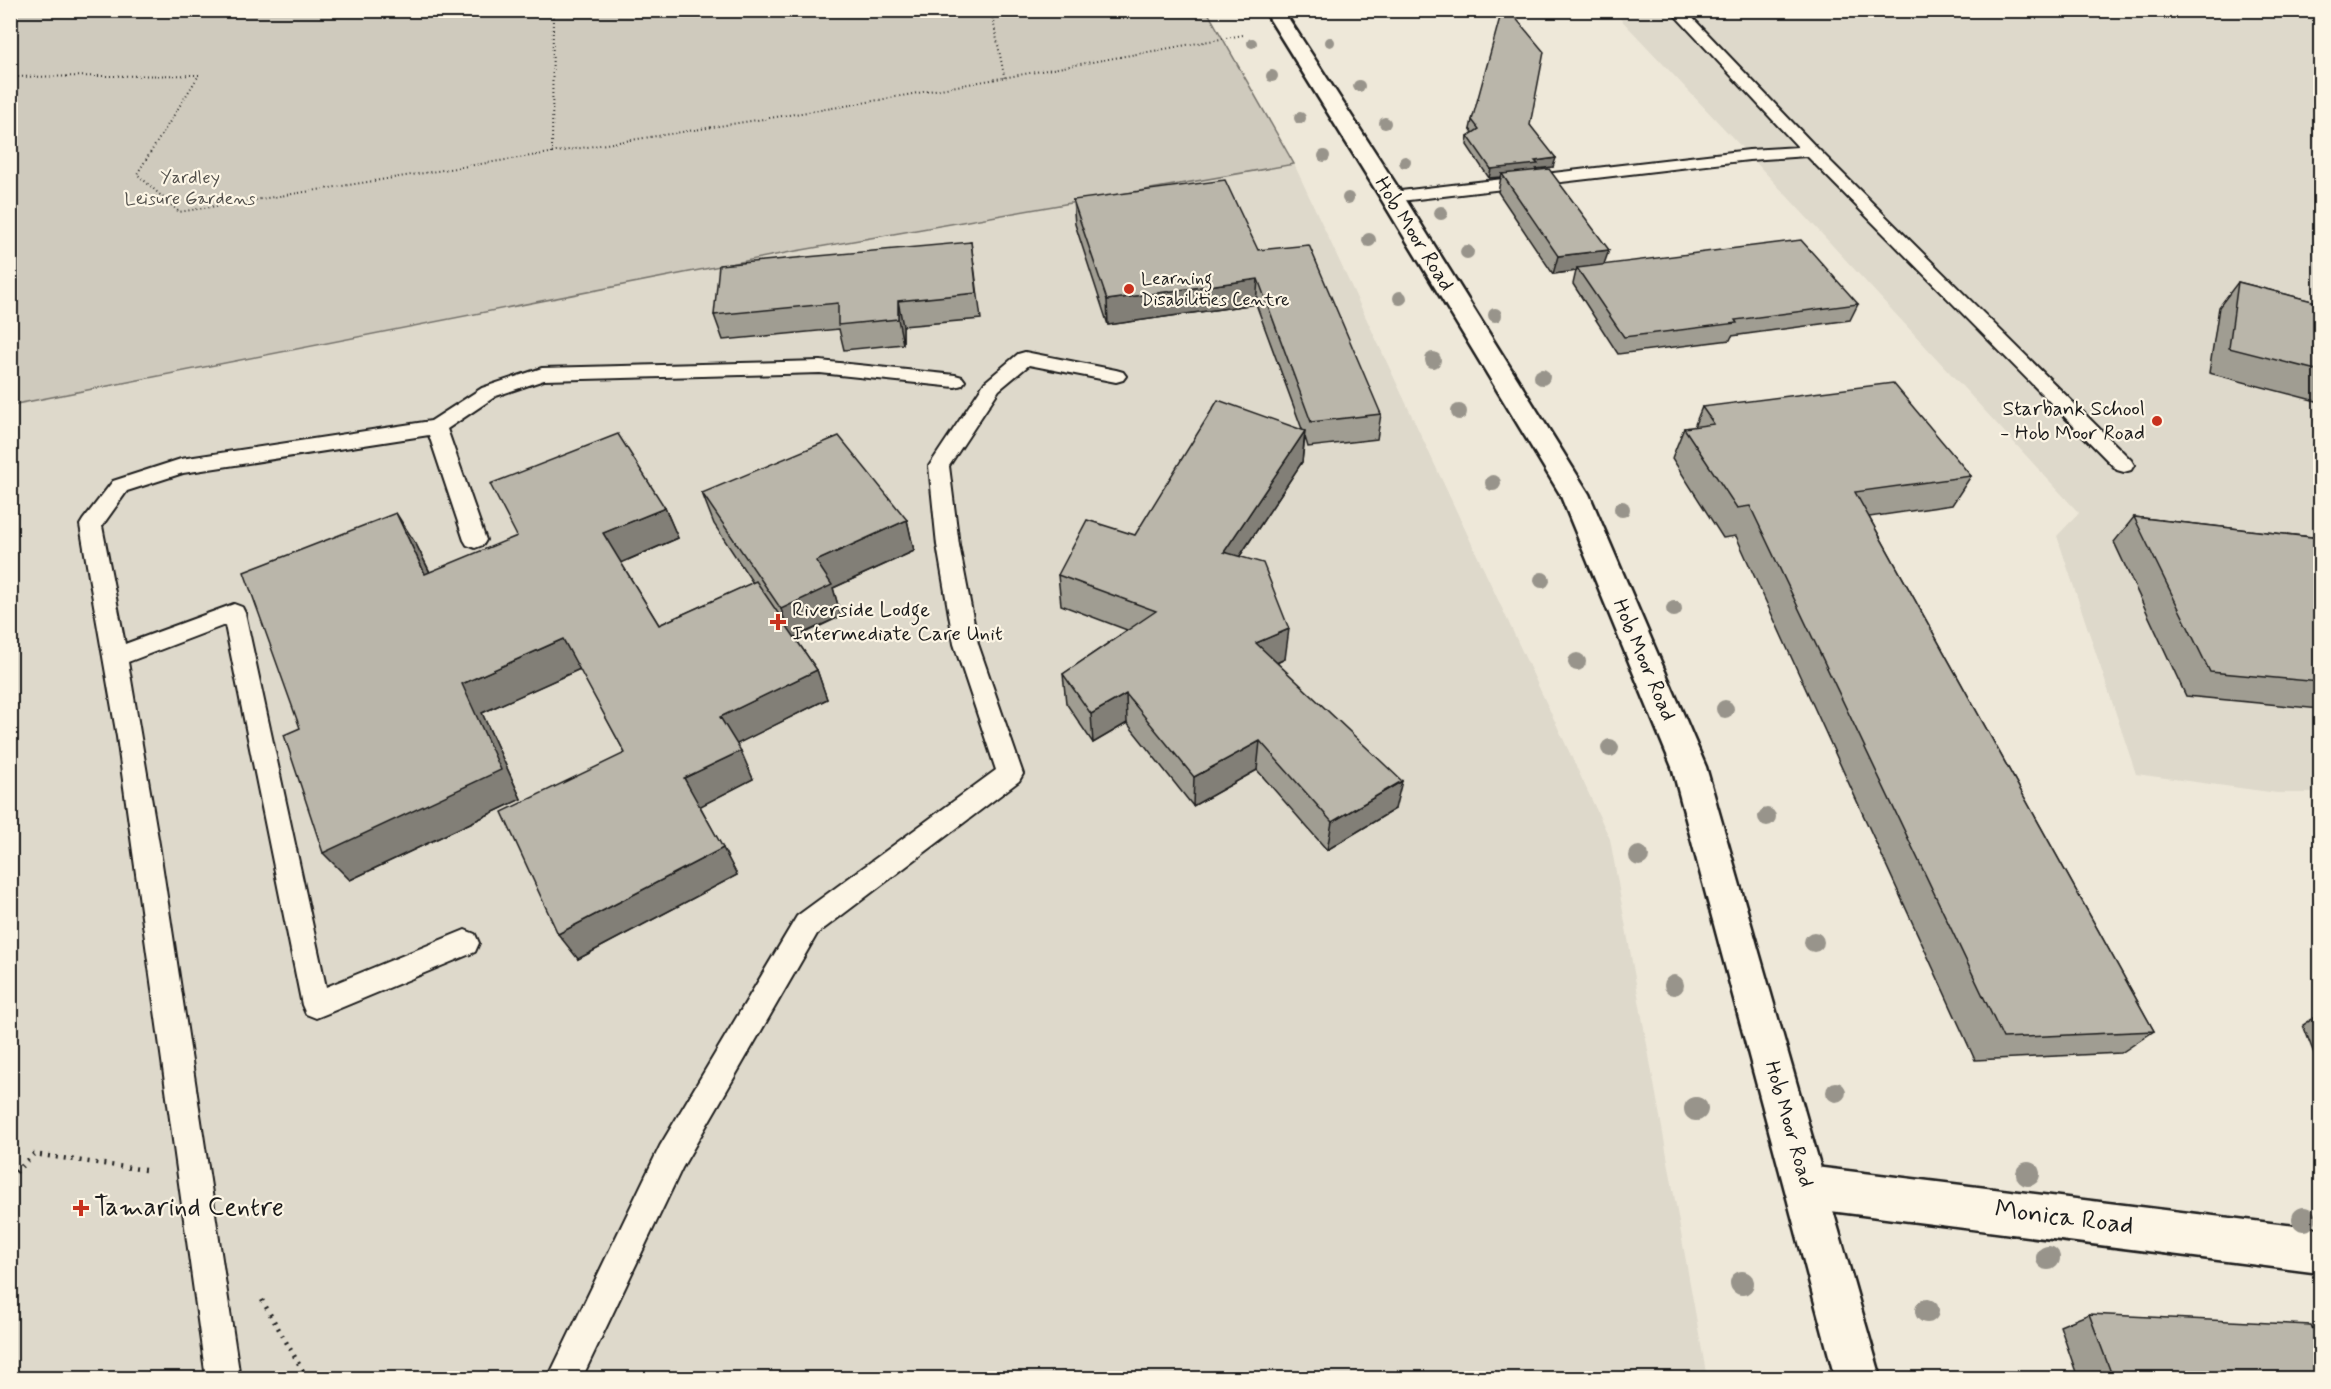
<svg xmlns="http://www.w3.org/2000/svg" width="2331" height="1389" font-family="Mynerve,sans-serif">
<style>
.built{fill:#ded9cb}
.green{fill:#cfcabd;stroke:#76736c;stroke-width:1.5}
.lines{fill:none;stroke-linecap:round;stroke-linejoin:round}
.service-casing{stroke:#1c1c1c;stroke-width:4}
.minor-casing{stroke:#1c1c1c;stroke-width:5}
.tertiary-casing{stroke:#1c1c1c;stroke-width:5}
.path-far1{stroke:#1c1c1c;stroke-width:2;stroke-dasharray:1 3;stroke-linecap:butt}
.path{stroke:#1c1c1c;stroke-width:4.5;stroke-dasharray:2 6;stroke-linecap:butt}
.service{fill:#fcf5e5;fill-rule:evenodd}
.minor{fill:#fcf5e5;fill-rule:evenodd}
.tertiary{fill:#fcf5e5;fill-rule:evenodd}
.tree{fill:#98948b}
.wall{fill:#a09d92;stroke:#1c1c1c;stroke-width:1.5}
.shaded-wall{fill:#827f77;stroke:#1c1c1c;stroke-width:1.5}
.building{fill:#bab6aa;stroke:#1c1c1c;stroke-width:1.5}
.poi-dot{fill:#c8321e;stroke:#fcf5e5;stroke-width:2}
.labels{text-anchor:middle;dominant-baseline:central;stroke-width:4.5;stroke-linejoin:round;paint-order:stroke}
.far-park-label{font-size:18px;fill:#52504c;stroke:#fcf5e5}
.far-poi-label{font-size:18px;fill:#1c1c1c;stroke:#fcf5e5;text-anchor:start}
.street-label{font-size:21px;fill:#1c1c1c;stroke:#fcf5e5}
.poi-label{font-size:21px;fill:#1c1c1c;stroke:#fcf5e5;text-anchor:end}
.near-poi-label{font-size:26px;fill:#1c1c1c;stroke:#fcf5e5;text-anchor:start}
.near-street-label{font-size:26px;fill:#1c1c1c;stroke:#fcf5e5}
</style>
<rect width="100%" height="100%" fill="#eee8d9"/>
<filter id="ink" filterUnits="userSpaceOnUse"><feTurbulence type="fractalNoise" baseFrequency=".0167" numOctaves="2"/><feDisplacementMap in="SourceGraphic" scale="12" xChannelSelector="R" yChannelSelector="G"/><feConvolveMatrix kernelMatrix="1 2 1 2 8 2 1 2 1" color-interpolation-filters="sRGB"/></filter>
<g filter="url(#ink)">
<!-- built -->
<path class="built" d="M1613,11h707v782h-43l-141,-19 -79,-238 22,-23 -330,-358z
M1294,164l316,675 97,539h-1696v-973l785,-154z"/>
<!-- green -->
<path class="green" d="M11,11h1196l87,153 -498,87 -785,154z"/>
<g class="lines">
<defs>
<path id="service" d="M1670,10h15l132,138 314,312 3,5 -3,5 -7,2 -7,-2 -310,-314 -58,4 -357,42 -8,-5 8,-5 357,-42 49,-3z
M1025,352l91,18 7,2 3,4 -3,4 -7,2 -87,-17 -30,25 -50,76 10,79 19,99 45,130 -4,7 -202,153 -135,234 -100,210h-34l112,-232 137,-230 199,-146 -42,-126 -17,-99 -8,-79 56,-84 33,-28z
M820,361l135,14 7,2 3,4 -3,4 -7,2 -135,-14 -276,7 -48,16 -49,33 39,111 -3,5 -8,3 -8,-3 -3,-5 -35,-105 -246,38 -56,18 -25,35 23,118 109,-40 8,3 3,6 81,374 139,-57 10,4 4,9 -4,9 -149,62 -10,4 -10,-4 -4,-9 -77,-380 -97,37 31,182 81,534h-34l-89,-641 -37,-212 3,-5 30,-39 68,-22 250,-38 51,-33 60,-20z"/>
<path id="minor" d="M1807,1166l513,63v44l-513,-65 -15,-6 -6,-15 6,-15z"/>
<path id="tertiary" d="M1264,10h19l121,187 185,297 117,273 175,611h-46l-163,-611 -112,-273 -180,-297z"/>
</defs>
<!-- service casing -->
<use href="#service" class="service-casing"/>
<!-- minor casing -->
<use href="#minor" class="minor-casing"/>
<!-- tertiary casing -->
<use href="#tertiary" class="tertiary-casing"/>
<!-- path-far1 -->
<path class="path-far1" d="M991,10l14,70
M10,77l189,-2 -62,99 42,38 666,-106 398,-71
M552,154l1,-144"/>
<!-- path -->
<path class="path" d="M10,1178l24,-24 111,16
M262,1300l45,78"/>
<!-- service -->
<use href="#service" class="service"/>
<!-- minor -->
<use href="#minor" class="minor"/>
<!-- tertiary -->
<use href="#tertiary" class="tertiary"/>
</g>
<!-- trees -->
<g class="tree">
<circle cx="1330" cy="42" r="5"/>
<circle cx="1252" cy="43" r="5"/>
<circle cx="1272" cy="76" r="6"/>
<circle cx="1359" cy="86" r="6"/>
<circle cx="1300" cy="118" r="6"/>
<circle cx="1385" cy="123" r="6"/>
<circle cx="1324" cy="156" r="6"/>
<circle cx="1405" cy="162" r="6"/>
<circle cx="1348" cy="198" r="6"/>
<circle cx="1441" cy="213" r="7"/>
<circle cx="1369" cy="240" r="7"/>
<circle cx="1467" cy="252" r="7"/>
<circle cx="1400" cy="298" r="7"/>
<circle cx="1495" cy="315" r="7"/>
<circle cx="1433" cy="360" r="8"/>
<circle cx="1542" cy="377" r="8"/>
<circle cx="1459" cy="412" r="8"/>
<circle cx="1493" cy="483" r="8"/>
<circle cx="1622" cy="509" r="8"/>
<circle cx="1542" cy="580" r="8"/>
<circle cx="1674" cy="609" r="8"/>
<circle cx="1577" cy="662" r="9"/>
<circle cx="1725" cy="709" r="9"/>
<circle cx="1610" cy="748" r="9"/>
<circle cx="1767" cy="817" r="9"/>
<circle cx="1639" cy="856" r="10"/>
<circle cx="1814" cy="942" r="10"/>
<circle cx="1674" cy="985" r="10"/>
<circle cx="1836" cy="1092" r="10"/>
<circle cx="1696" cy="1109" r="12"/>
<circle cx="2028" cy="1174" r="12"/>
<circle cx="2304" cy="1219" r="12"/>
<circle cx="2048" cy="1258" r="12"/>
<circle cx="1742" cy="1283" r="12"/>
<circle cx="1927" cy="1311" r="12"/>
</g>
<!-- wall -->
<path class="wall" d="M1472,120l58,5 23,42 -17,2v1l68,95 254,39 -8,16 -118,16 -2,4 -112,14 -45,-70 3,-13 -23,3 -55,-82 3,-15 -12,1 -22,-33 1,-9 5,-3 -3,-4z
M1073,200l185,50 123,164 -4,25 -69,8 -3,-10 -3,25 -62,94 45,103 -8,4 118,146 -68,41 -70,-80 -64,36 -66,-83 -34,20 -27,-40 -3,-29 64,-44 -66,-25 -3,-30 77,-40 167,-106 -46,-125 -148,21 -33,-101z
M971,242l10,77 -78,7v18l-59,6 -5,-21 -116,11 -9,-25z
M2238,282l82,21v99l-111,-29 10,-66z
M1702,407l269,69 -19,29 -83,12 285,514 -33,22 -146,7 -239,-524 -13,2 -51,-80 12,-30 10,-1z
M702,493l205,27 7,31 -81,37 8,28 -46,22 22,32 10,29 -91,45 17,35 -53,27 37,69 -159,84 47,-206 -45,-84 -98,44 39,86 -171,81 -50,-152 116,-184 14,28 235,-64 13,30 -57,25 38,62 94,-42 -39,-59z
M2134,517l186,21v171l-134,-13 -72,-154z
M2320,1014v55l-17,-44z
M2089,1314l231,64h-242l-18,-52z"/>
<!-- shaded-wall -->
<path class="shaded-wall" d="M1556,158l-3,9 -17,2 -1,4 -33,1 -1,3 -12,1 2,-9 44,-8z
M1609,250l-6,17 -26,1 -1,3 -23,3 5,-18z
M1258,279l-2,25 -148,21 -1,-25z
M898,301l5,25v18l-5,-25z
M1305,431l-3,31 -80,121 2,-31z
M665,508l13,30 -60,26 -15,-31z
M396,513l20,31 29,60 -20,-30z
M907,520l7,31 -81,37 8,28 -50,23 -10,-30 35,-48z
M1289,629l-4,30 -31,14 2,-30z
M563,639l17,30 -98,44 39,86 -171,81 -27,-27 139,-169z
M817,670l10,29 -94,47 -13,-29z
M1126,694l1,29 -34,20 -2,-29z
M1260,741l-3,29 -64,36 1,-29z
M741,751l12,28 -54,28 -15,-29z
M1402,781l-7,28 -68,41 5,-28z
M723,848l14,27 -159,84 -20,-25z"/>
<!-- building -->
<path class="building" d="M1502,10h7l35,42 -14,73 26,33 -21,3 3,3 -47,5 -23,-33 11,-7 -7,-9z
M1549,169l60,81 -51,6 -56,-82z
M1225,180l33,70 51,-5 72,169 -70,8 -53,-143 -151,21 -34,-100z
M1801,240l57,64 -123,16 2,3 -113,14 -47,-69z
M971,242l6,51 -79,8v18l-60,6v-22l-124,12 5,-50z
M2238,282l82,21v68l-91,-23z
M1893,383l78,93 -116,16 299,539 -151,7 -253,-532 -13,2 -53,-80 30,-4 -12,-17z
M1218,400l87,31 -81,121 39,11 26,66 -33,14 146,138 -70,41 -72,-81 -66,36 -68,-83 -35,20 -28,-40 93,-63 -98,-36 29,-55 48,15z
M618,434l47,74 -62,25 56,92 97,-44 61,89 -97,47 21,34 -57,27 39,70 -165,86 -56,-122 123,-59 -62,-114 -101,45 39,86 -178,83 -39,-118 16,-7 -56,-156 152,-59 29,61 92,-38 -27,-52z
M839,436l68,84 -91,41 16,24 -51,24 -79,-116z
M2134,517l186,21v144l-110,-10z
M2089,1314l222,11 9,20v33h-207z"/>
</g>
<!-- markers -->
<g class="poi-dot">
<circle cx="1129" cy="289" r="6"/>
<circle cx="2157" cy="421" r="6"/>
<path d="M775 613h6v6h6v6h-6v6h-6v-6h-6v-6h6z"/>
<path d="M78 1199h6v6h6v6h-6v6h-6v-6h-6v-6h6z"/>
</g>
<g class="labels">
<!-- far-park labels -->
<g class="far-park-label">
<text x="190" y="178">Yardley<tspan x="190" dy="21">Leisure Gardens</tspan></text>
</g>
<!-- far-poi labels -->
<g class="far-poi-label">
<text x="1141" y="279">Learning<tspan x="1141" dy="21">Disabilities Centre</tspan></text>
</g>
<!-- street labels -->
<g class="street-label">
<text transform="translate(1414 234) rotate(58)">Hob Moor Road</text>
<text transform="translate(1644 660) rotate(67)">Hob Moor Road</text>
<text transform="translate(1789 1124) rotate(74)">Hob Moor Road</text>
</g>
<!-- poi labels -->
<g class="poi-label">
<text x="2145" y="409">Starbank School<tspan x="2145" dy="24">- Hob Moor Road</tspan></text>
<text x="792" y="610" text-anchor="start">Riverside Lodge<tspan x="792" dy="24">Intermediate Care Unit</tspan></text>
</g>
<!-- near-poi labels -->
<g class="near-poi-label">
<text x="94" y="1208">Tamarind Centre</text>
</g>
<!-- near-street labels -->
<g class="near-street-label">
<text transform="translate(2064 1218) rotate(7)">Monica Road</text>
</g>
</g>
<!-- margin -->
<rect width="2331" height="1389" fill="none" stroke="#fcf5e5" stroke-width="36"/>
<rect x="18" y="18" width="2295" height="1353" fill="none" stroke="#1c1c1c" stroke-width="2" filter="url(#ink)"/>
</svg>
